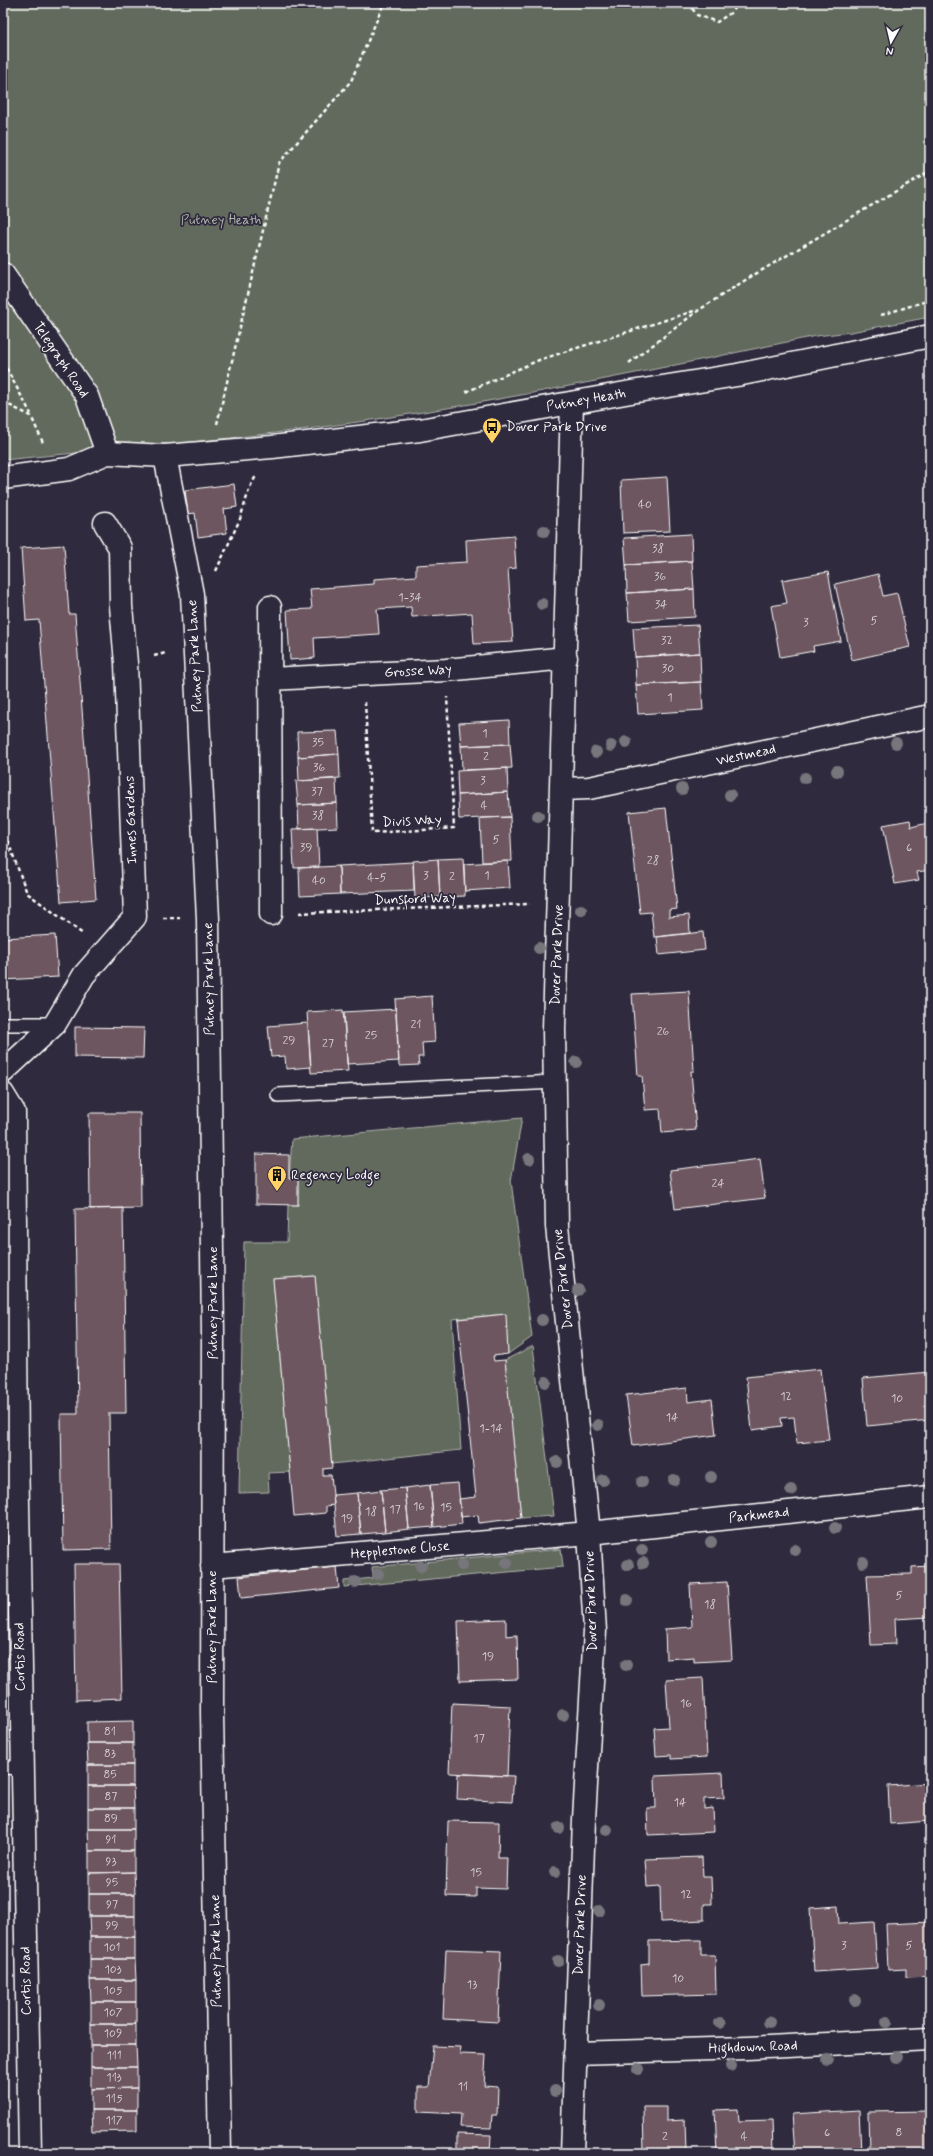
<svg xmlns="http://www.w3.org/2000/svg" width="933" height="2156" font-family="Mynerve,sans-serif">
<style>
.green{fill:#626a5d;stroke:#b0b4ae}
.building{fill:#6d565e;stroke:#fff}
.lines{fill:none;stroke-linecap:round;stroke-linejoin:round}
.service-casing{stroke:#fff;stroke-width:16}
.minor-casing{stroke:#fff;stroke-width:25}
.tertiary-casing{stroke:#fff;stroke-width:25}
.path{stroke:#fff;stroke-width:2.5;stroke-dasharray:4 3;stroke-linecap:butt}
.service{stroke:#2f2a3d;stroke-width:13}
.minor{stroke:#2f2a3d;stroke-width:22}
.tertiary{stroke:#2f2a3d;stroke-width:22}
.tree{fill:#76767b}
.labels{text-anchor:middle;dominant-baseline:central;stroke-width:3.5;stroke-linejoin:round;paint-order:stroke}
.number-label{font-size:12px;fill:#dad5d7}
.park-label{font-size:14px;fill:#b0b4ae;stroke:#2f2a3d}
.street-label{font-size:14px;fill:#fff;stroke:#2f2a3d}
.poi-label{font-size:14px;fill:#fff;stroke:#2f2a3d;text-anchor:start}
</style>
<rect width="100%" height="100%" fill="#2f2a3d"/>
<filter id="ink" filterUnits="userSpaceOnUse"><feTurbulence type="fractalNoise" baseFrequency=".025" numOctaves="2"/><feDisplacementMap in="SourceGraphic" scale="8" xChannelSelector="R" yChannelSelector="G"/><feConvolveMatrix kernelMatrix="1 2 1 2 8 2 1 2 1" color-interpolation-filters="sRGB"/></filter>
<g filter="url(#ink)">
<!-- green -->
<path class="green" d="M3,3h927v314l-79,15 -35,4c-150,31 -300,63 -451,85 -120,18 -241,27 -362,39z
M522,1118l-11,63 21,156 -24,17 -3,-40 -53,5 9,131 -129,14 -17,-188 -42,3 17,193 -22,1 1,19 -30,1 5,-251h43l1,-37h10v-26l-9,-1 3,-39z
M533,1346l21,170 -33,2 -16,-158z
M561,1549l2,18 -219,20v-6l29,-3 -1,-11z
M3,1855l4,245h-4z"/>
<!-- building -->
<path class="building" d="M667,477l3,54 -47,2 -2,-53z
M234,484l3,23 -13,2 3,24 -29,4 -3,-24 -7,1 -3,-24z
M691,534l1,27 -66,4 -2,-27z
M514,536l2,32 -8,1 5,73 -39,2 -2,-31 -60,4 -1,-10 -34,2 2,25 -65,4 1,20 -25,2 -3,-50 25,-1 -2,-20 64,-5v-5l42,-3v-11l51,-3 -1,-22z
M64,545l5,69h6l21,285 -35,3 -22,-282 -13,1 -5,-73z
M692,561l2,28 -67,4 -1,-28z
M828,572l13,69 -28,5 1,5 -34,6 -9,-51 16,-3 -5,-23z
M878,574l5,22 14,-3 13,54 -58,13 -17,-76z
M694,589l1,28 -66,4 -2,-28z
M698,625l2,28 -65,4 -2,-29z
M700,653l1,29 -65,3 -1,-28z
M701,682l2,28 -65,4 -2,-29z
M509,720l1,24 -49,2 -2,-23z
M337,731l2,23 -41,3 -1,-25z
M510,744l2,24 -50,2 -1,-24z
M339,754l1,24 -41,3 -1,-24z
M507,768l1,24 -50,3 -1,-24z
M336,779l1,24 -39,2 -2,-24z
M508,792l2,25 -51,2 -1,-24z
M337,803l1,24 -39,2 -1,-24z
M666,808l11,101 -8,1v7l20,-2 1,18 -36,4 -3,-25 -11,1 -11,-101z
M930,816v54l-13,2 2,8 -24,4 -12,-59 27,-5 1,7 17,-4 -2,-6z
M510,817l2,44 -30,1 -2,-44z
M317,828l2,39 -25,1 -2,-39z
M463,858l2,38 -25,1 -2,-38z
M438,859l2,38 -25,1 -2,-37z
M508,861l2,27 -45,3 -1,-27z
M413,862l1,29 -74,3 -1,-28z
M339,866l1,28 -40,2 -1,-28z
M703,932l2,18 -46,5 -2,-18z
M55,935l3,42 -55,3v-42z
M689,991l5,80h-3l5,59 -34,3 -2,-24 -15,1 -3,-34h-4l-6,-82z
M432,996l3,46 -13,1 1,14h-5l1,8 -20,1 -4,-67z
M396,1009l3,52 -52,3 -3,-52z
M343,1010l5,61 -37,2 -4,-61z
M308,1023l3,44 -25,2 -1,-13 -14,1 -3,-31z
M75,1027l69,1 -1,30 -68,-1z
M89,1113h51l1,95 -51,1z
M256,1154l33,1v23l9,1v26l-42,-1z
M760,1159l5,39 -90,11 -5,-39z
M123,1208l3,205h-17l2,136 -48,1 -2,-136h17l-3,-205z
M315,1276l17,192 -9,1v6h8l3,30 -8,1v7l-32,3 -21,-237z
M506,1314l2,40 -15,2 1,5 11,-1 16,158 -42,5 -1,-8 -17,2 -2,-18 17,-2 -18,-178z
M820,1369l9,71 -32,3 -3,-26 -13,1 1,8 -30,4 -6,-53z
M930,1372v48l-63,6 -4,-48z
M687,1388l1,14 24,-3 4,36 -83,11 -7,-51z
M458,1483l4,41 -28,3 -4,-42z
M430,1485l4,42 -25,2 -4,-41z
M405,1488l4,41 -24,3 -4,-42z
M381,1490l4,42 -24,2 -4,-41z
M357,1493l4,41 -24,2 -4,-41z
M74,1564h45l3,134 -46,2z
M930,1566v51l-35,2 1,25 -25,1 -4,-70 45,-1v-7z
M337,1567l2,21 -98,10 -2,-21z
M727,1582l5,78 -38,2v-5l-28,2 -1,-30 27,-2 -2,-43z
M506,1619v17l11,-1 1,44 -58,2 -2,-60z
M703,1678l4,79 -36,2v-4l-15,1 -2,-28 15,-1 -3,-47z
M452,1703l58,3 -3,70 -58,-3z
M133,1721v22h-46v-21z
M87,1743h46v22h-45z
M88,1765h45v21h-45z
M723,1773l1,25 -20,1v10l9,-1 1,24 -66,3 -1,-27h9l-1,-32z
M458,1774l56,2 -2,26 -55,-3z
M930,1783v38l-40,3 -2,-38z
M88,1786h45l1,22h-46z
M88,1808h46v21h-46z
M448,1821l51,1 -1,36h9l-1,31 -30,-1v9l-30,-1z
M88,1829h46v22h-45z
M89,1851h45v21l-45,1z
M702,1857l1,20h8l1,27h-8v16l-43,2 -1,-36 -13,1 -2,-28z
M134,1872l1,22h-46v-21z
M89,1894h46v22h-46z
M838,1906l1,18 35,-2 3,46 -63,4 -4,-64z
M89,1916h46v21h-45z
M930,1922v54l-24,1v-8l-18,1 -2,-46z
M90,1937h45v22h-45z
M701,1940v15h14l1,39 -74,2 -1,-32 8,-1v-22z
M446,1949l55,2 -3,71 -55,-3z
M90,1959h45l1,21h-46z
M90,1980h46v22h-45z
M91,2002h45v22h-45z
M91,2024h45v21h-45z
M91,2045h45l1,22h-46z
M433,2046l28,1 -1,7 26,1 -2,31 14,1 -1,28h-5l-1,13 -31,-1 1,-13 -43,-2v-25h11z
M91,2067h46v21l-46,1z
M137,2088v22h-46v-21z
M643,2107h23v14l19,-1 1,33h-42z
M738,2109l1,12 33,-1 1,33h-56l-2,-43z
M91,2110h46v21l-45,1z
M859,2110l2,43h-66l-3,-39z
M930,2111v42h-61l-1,-41z
M457,2134l34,1 -1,18h-33z
M82,2152h45v1h-45z"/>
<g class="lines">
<defs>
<path id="service" d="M3,1024h52
M278,1095l278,-13
M3,1767l19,1"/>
<path id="minor" d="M3,274l84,122 20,57
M572,403l-18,626 3,197 32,307 6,98 -11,188 -12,334
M165,456l27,138 16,325 5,414 -1,380 8,440
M270,607l1,307
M270,679l176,-9 120,-12
M562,789l27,-1 341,-72
M3,1072l52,-48 29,-49 51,-58 -9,-254 -5,-57 -1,-58 -15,-25
M3,1094l11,18 3,338 13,703
M212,1566l377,-33 341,-36
M575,2053l172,-5 183,-9"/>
<path id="tertiary" d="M3,478l66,-9 38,-16 58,3 107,-9 148,-17 211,-38 106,-17 193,-39"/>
</defs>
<!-- service casing -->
<use href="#service" class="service-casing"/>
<!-- minor casing -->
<use href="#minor" class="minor-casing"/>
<!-- tertiary casing -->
<use href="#tertiary" class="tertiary-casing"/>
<!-- path -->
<path class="path" d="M688,3l9,12 20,7 15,-10 7,-9
M881,315l49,-15
M3,362l28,52
M629,363l70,-53 48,-31 183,-108
M466,392l73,-32 158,-50
M3,402l28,14 13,29
M217,424l62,-261 72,-82 33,-78
M216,571l24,-52 10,-32 6,-11
M154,656l12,-3
M365,702l7,131 82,-5 -7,-131
M3,828l24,65 56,41
M299,913l231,-9
M163,918h17"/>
<!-- service -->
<use href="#service" class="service"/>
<!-- minor -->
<use href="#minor" class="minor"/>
<!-- tertiary -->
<use href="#tertiary" class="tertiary"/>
</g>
<!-- trees -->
<g class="tree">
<circle cx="544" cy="531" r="6"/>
<circle cx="542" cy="604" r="6"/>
<circle cx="626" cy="742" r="6"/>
<circle cx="896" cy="743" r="6"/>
<circle cx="611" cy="746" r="6"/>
<circle cx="596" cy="752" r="6"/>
<circle cx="837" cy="771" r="6"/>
<circle cx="805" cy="778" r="6"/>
<circle cx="682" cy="789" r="6"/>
<circle cx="730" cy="795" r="6"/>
<circle cx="538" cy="816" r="6"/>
<circle cx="581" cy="910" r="6"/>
<circle cx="539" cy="948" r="6"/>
<circle cx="576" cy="1062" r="6"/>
<circle cx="529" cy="1159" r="6"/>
<circle cx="578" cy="1290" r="6"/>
<circle cx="542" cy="1320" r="6"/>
<circle cx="546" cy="1382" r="6"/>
<circle cx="598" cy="1425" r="6"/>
<circle cx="557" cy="1462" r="6"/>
<circle cx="711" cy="1477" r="6"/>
<circle cx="603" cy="1480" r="6"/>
<circle cx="674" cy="1480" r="6"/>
<circle cx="642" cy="1482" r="6"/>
<circle cx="791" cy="1490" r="6"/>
<circle cx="835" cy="1528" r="6"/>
<circle cx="711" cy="1542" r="6"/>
<circle cx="642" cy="1550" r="6"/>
<circle cx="795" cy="1550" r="6"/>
<circle cx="863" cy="1562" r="6"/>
<circle cx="507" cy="1563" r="6"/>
<circle cx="643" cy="1563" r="6"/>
<circle cx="462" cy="1565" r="6"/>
<circle cx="628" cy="1565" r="6"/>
<circle cx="421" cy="1566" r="6"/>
<circle cx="378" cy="1574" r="6"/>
<circle cx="355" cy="1582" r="6"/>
<circle cx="627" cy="1600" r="6"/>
<circle cx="626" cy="1665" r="6"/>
<circle cx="563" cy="1715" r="6"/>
<circle cx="559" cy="1828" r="6"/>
<circle cx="607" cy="1830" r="6"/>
<circle cx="555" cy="1872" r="6"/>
<circle cx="599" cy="1911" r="6"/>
<circle cx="558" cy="1961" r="6"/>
<circle cx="855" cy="2000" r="6"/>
<circle cx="599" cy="2005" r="6"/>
<circle cx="769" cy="2022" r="6"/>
<circle cx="887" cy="2022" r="6"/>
<circle cx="720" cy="2023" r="6"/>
<circle cx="897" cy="2057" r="6"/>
<circle cx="828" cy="2060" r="6"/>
<circle cx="731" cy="2066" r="6"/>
<circle cx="638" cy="2069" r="6"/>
<circle cx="555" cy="2091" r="6"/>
</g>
</g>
<!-- icons -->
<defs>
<symbol id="bus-pin" viewBox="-11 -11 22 30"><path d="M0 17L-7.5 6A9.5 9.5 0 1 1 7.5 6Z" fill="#ffd166" stroke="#2f2a3d"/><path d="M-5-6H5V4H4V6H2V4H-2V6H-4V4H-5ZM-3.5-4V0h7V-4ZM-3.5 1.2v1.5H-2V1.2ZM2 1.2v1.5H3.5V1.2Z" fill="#111"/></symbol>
<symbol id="building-pin" viewBox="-11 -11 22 30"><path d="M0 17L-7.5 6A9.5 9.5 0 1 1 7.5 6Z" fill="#ffd166" stroke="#2f2a3d"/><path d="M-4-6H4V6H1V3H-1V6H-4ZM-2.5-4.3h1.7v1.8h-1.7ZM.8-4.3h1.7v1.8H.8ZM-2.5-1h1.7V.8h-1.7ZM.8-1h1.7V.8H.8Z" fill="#111"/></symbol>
</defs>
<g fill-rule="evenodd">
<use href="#bus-pin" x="481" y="416" width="22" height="30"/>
<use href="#building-pin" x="266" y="1164" width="22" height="30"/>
</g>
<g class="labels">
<!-- number labels -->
<g class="number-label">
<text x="645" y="505">40</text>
<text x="658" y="549">38</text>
<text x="660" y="577">36</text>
<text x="410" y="598">1-34</text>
<text x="661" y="605">34</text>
<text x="874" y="621">5</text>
<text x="806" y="623">3</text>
<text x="667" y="641">32</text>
<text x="668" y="669">30</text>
<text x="670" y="698">1</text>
<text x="485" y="734">1</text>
<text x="318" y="743">35</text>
<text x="486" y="757">2</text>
<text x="319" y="768">36</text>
<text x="483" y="781">3</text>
<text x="317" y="792">37</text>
<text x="484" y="806">4</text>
<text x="318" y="816">38</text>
<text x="496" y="840">5</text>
<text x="306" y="848">39</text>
<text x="909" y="848">6</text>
<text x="653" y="861">28</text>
<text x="426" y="876">3</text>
<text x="487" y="876">1</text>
<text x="452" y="877">2</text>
<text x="377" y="878">4-5</text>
<text x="319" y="881">40</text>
<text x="416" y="1025">21</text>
<text x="663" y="1032">26</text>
<text x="371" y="1036">25</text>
<text x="289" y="1041">29</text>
<text x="328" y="1044">27</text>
<text x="718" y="1184">24</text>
<text x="786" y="1397">12</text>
<text x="897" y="1399">10</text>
<text x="672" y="1418">14</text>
<text x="491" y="1429">1-14</text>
<text x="419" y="1507">16</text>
<text x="446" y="1508">15</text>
<text x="395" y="1510">17</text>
<text x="371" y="1512">18</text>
<text x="347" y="1519">19</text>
<text x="899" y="1596">5</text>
<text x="710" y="1605">18</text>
<text x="488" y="1657">19</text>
<text x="686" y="1704">16</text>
<text x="110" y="1732">81</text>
<text x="479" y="1739">17</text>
<text x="110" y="1754">83</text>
<text x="110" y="1775">85</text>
<text x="111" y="1797">87</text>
<text x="680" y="1803">14</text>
<text x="111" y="1819">89</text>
<text x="111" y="1840">91</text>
<text x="111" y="1862">93</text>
<text x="476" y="1873">15</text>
<text x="112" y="1883">95</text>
<text x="686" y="1895">12</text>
<text x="112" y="1905">97</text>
<text x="112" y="1926">99</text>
<text x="844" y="1946">3</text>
<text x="909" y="1946">5</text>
<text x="112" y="1948">101</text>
<text x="113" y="1970">103</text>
<text x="678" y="1979">10</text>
<text x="472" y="1985">13</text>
<text x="113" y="1991">105</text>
<text x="113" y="2013">107</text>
<text x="113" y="2034">109</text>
<text x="114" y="2056">111</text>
<text x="114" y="2078">113</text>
<text x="463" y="2087">11</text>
<text x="114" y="2099">115</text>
<text x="114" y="2121">117</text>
<text x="827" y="2133">6</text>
<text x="899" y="2133">8</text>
<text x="665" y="2137">2</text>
<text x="744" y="2137">4</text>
</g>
<!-- park labels -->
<g class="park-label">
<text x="221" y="220">Putney Heath</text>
</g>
<!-- street labels -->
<g class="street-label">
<text transform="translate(61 360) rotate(56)">Telegraph Road</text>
<text transform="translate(586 400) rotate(-10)">Putney Heath</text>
<text transform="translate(195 656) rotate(-93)">Putney Park Lane</text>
<text transform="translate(418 671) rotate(-3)">Grosse Way</text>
<text transform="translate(746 755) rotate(-12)">Westmead</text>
<text transform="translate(131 820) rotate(-92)">Innes Gardens</text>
<text transform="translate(412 821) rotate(-3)">Divis Way</text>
<text transform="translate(415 899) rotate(-2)">Dunsford Way</text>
<text transform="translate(557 955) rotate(-88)">Dover Park Drive</text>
<text transform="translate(209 979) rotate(-91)">Putney Park Lane</text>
<text transform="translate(563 1279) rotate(-96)">Dover Park Drive</text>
<text transform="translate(213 1303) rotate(-90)">Putney Park Lane</text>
<text transform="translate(759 1515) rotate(-6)">Parkmead</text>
<text transform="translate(400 1550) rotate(-5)">Hepplestone Close</text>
<text transform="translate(591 1601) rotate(-92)">Dover Park Drive</text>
<text transform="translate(212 1627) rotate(-90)">Putney Park Lane</text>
<text transform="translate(20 1657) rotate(-91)">Cortis Road</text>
<text transform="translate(580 1925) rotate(-88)">Dover Park Drive</text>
<text transform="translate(216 1951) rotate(-91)">Putney Park Lane</text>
<text transform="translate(26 1981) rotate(-91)">Cortis Road</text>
<text transform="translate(753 2047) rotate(-2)">Highdown Road</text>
</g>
<!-- poi labels -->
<g class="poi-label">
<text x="506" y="427">Dover Park Drive</text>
<text x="291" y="1175">Regency Lodge</text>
</g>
</g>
<!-- margin -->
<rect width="933" height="2156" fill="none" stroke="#2f2a3d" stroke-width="16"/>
<rect x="8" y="8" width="917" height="2140" fill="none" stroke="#fff" stroke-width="1.5" filter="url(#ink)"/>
<!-- north arrow -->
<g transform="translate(891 42) rotate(188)" stroke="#2f2a3d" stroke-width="3" paint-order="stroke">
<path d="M0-3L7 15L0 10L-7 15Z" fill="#ffffff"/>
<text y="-6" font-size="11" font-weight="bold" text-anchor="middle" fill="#ffffff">N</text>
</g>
</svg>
